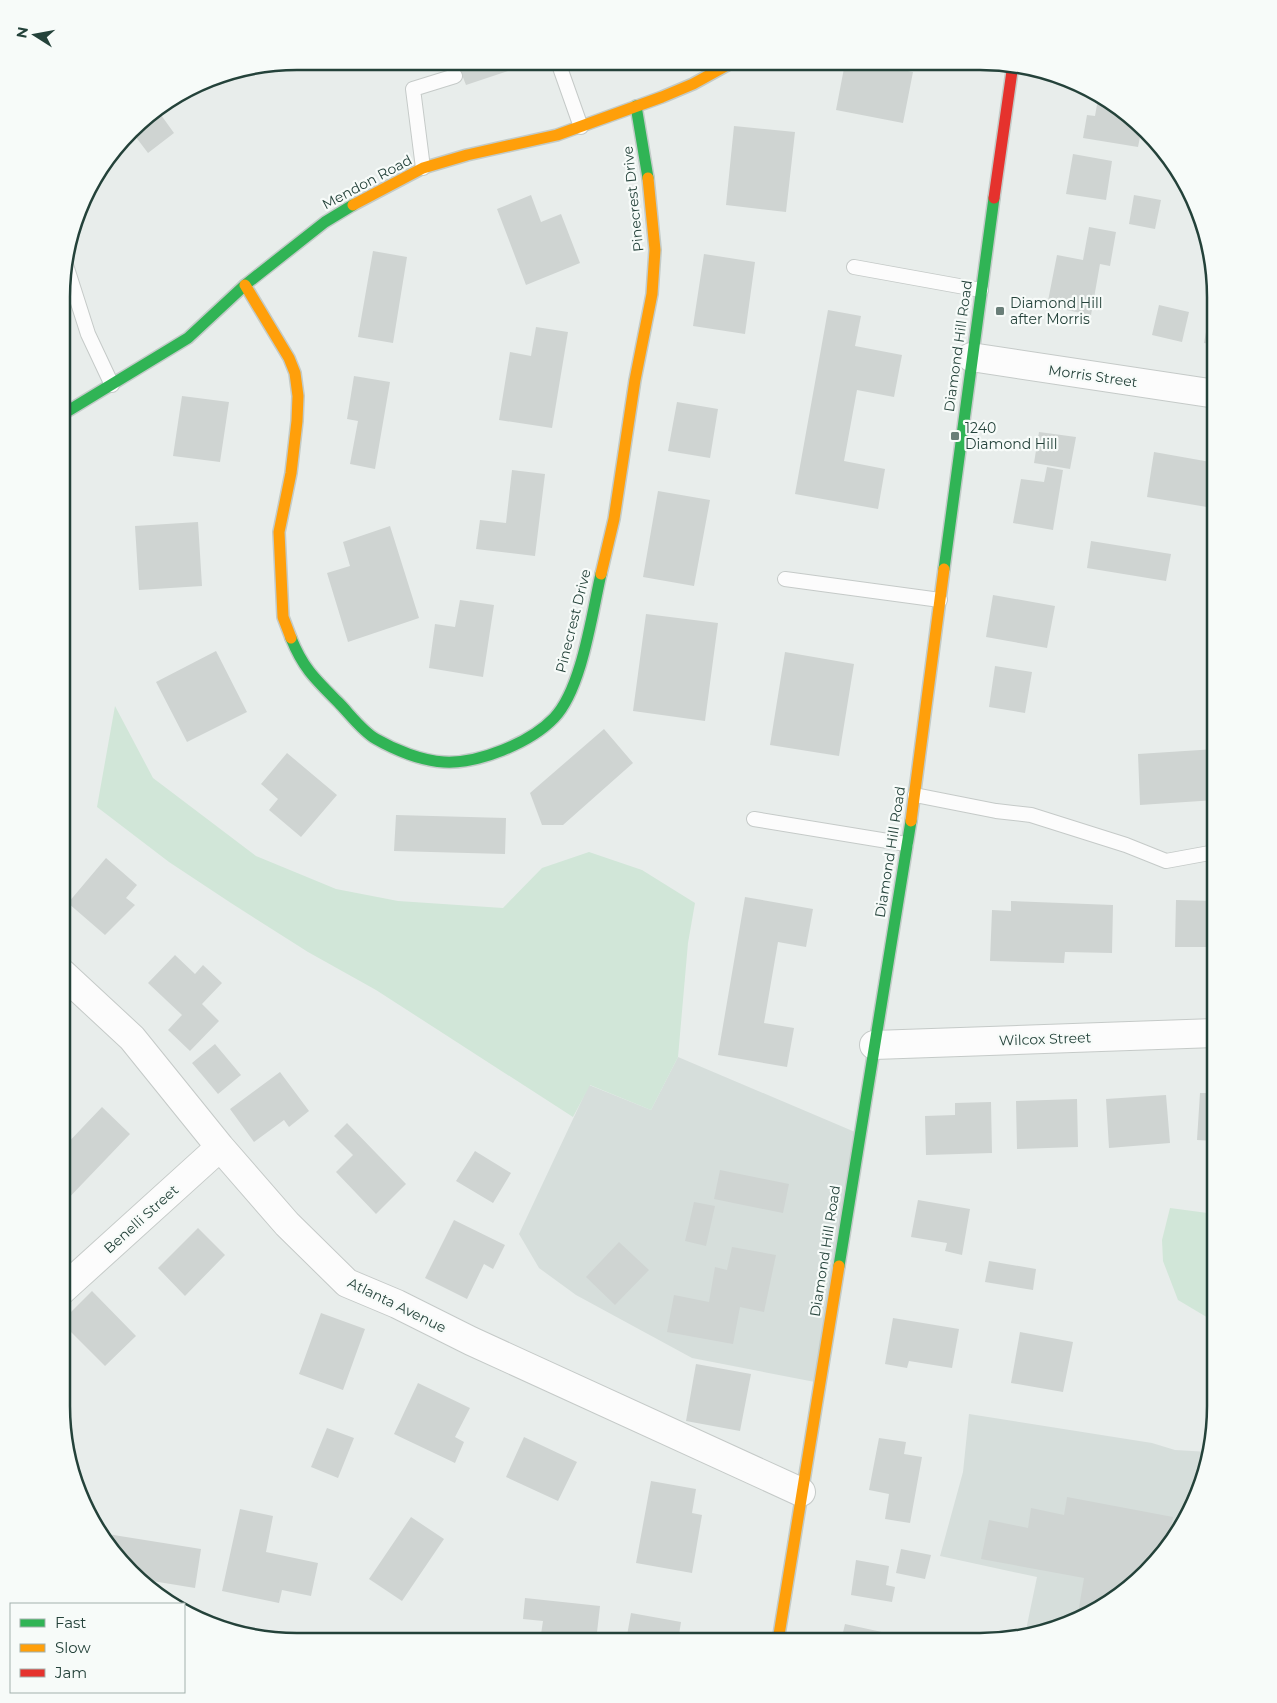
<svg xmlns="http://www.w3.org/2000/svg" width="1277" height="1703" font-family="Montserrat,sans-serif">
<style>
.built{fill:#d6dedb}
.green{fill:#d1e6d8}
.building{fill:#cfd4d2}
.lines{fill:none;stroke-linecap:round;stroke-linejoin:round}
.lane-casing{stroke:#c5cac8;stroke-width:16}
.street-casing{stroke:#c5cac8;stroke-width:30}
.fast-casing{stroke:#c3cbc8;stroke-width:14}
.slow-casing{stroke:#c3cbc8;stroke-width:14}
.jam-casing{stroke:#c3cbc8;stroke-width:14}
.lane{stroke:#fcfcfc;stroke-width:14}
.street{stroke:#fcfcfc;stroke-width:28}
.fast{stroke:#30b455;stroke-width:11}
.slow{stroke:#ff9f0a;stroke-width:11}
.jam{stroke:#e5322d;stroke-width:11}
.poi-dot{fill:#697e78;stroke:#f7fbf9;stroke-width:2}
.labels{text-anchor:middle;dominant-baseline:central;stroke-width:4.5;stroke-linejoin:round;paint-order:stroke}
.street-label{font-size:14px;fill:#24423a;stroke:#f7fbf9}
.poi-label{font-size:14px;fill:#24423a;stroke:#f7fbf9;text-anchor:start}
.rim{fill:none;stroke:#24423a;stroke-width:2.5}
</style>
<rect width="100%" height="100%" fill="#e8edeb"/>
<!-- built -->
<path class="built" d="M678,1057l177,75 -40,250 -123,-24 -116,-63 -37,-27 -20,-34 70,-149 62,25z
M969,1414l183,29 23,7 34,2 -6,30 -27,55 -40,46 -52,34 -58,13 11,-53 -97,-21 23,-84z"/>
<!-- green -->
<path class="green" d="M115,706l38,72 103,78 80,33 62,12 105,7 39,-40 47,-16 53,18 53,33 -7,40 -10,114 -27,53 -61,-25 -17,32 -197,-127 -68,-38 -77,-49 -62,-41 -72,-55z
M1170,1208l45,6v108l-37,-22 -15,-39 -1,-21z"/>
<!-- building -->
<path class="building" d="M457,62h46l5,9 -42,14z
M845,63h23l45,9 -10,51 -67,-13z
M1098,99l8,1 17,10 18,22 -3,15 -55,-9 4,-23 8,1z
M168,104l3,4 -10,7 13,18 -26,20 -16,-21 10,-12z
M734,126l61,6 -9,80 -60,-7z
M1073,154l39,7 -6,39 -40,-6z
M531,195l10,27 20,-8 19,49 -54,22 -29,-76z
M1134,195l27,5 -6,29 -26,-5z
M1089,227l27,5 -6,34 -10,-2 -9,51 -44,-9 10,-51 26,5z
M373,251l34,6 -14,86 -35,-6z
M704,254l51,8 -10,72 -52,-8z
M1214,288l2,9v48l-12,-2z
M1159,305l30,7 -7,30 -30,-7z
M828,310l33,6 -6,30 47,9 -8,42 -37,-7 -13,71 41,8 -7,40 -83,-15z
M536,327l32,5 -16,96 -53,-8 11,-68 21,4z
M354,376l36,6 -15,87 -25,-5 8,-43 -11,-2z
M182,396l47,6 -9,60 -47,-6z
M677,402l41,7 -8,49 -42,-7z
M1039,432l37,5 -6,32 -36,-6z
M1154,452l62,11v28l-3,17 -66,-11z
M1047,467l16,3 -10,60 -40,-7 8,-44 23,3z
M512,470l33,4 -10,82 -59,-7 4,-29 26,3z
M658,491l52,9 -16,86 -51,-9z
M198,522l4,64 -63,4 -4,-64z
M390,526l29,92 -71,24 -21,-69 23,-7 -7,-24z
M1091,541l80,13 -5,27 -79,-13z
M993,595l62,11 -8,42 -61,-11z
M460,600l34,5 -11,72 -54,-9 6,-44 20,3z
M646,614l72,9 -13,98 -72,-10z
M216,651l31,61 -60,30 -31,-60z
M785,652l69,12 -15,92 -69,-11z
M995,666l37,6 -7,41 -36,-6z
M604,729l29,34 -70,62h-21l-12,-32z
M1216,749v51l-76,5 -2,-51z
M287,753l50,42 -36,42 -32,-27 9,-11 -17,-15z
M396,815l110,3 -1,36 -111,-3z
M106,858l31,27 -11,13 9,7 -30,30 -37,-32z
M745,897l68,12 -7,38 -28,-5 -14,81 30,5 -7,39 -69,-12z
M1176,900l39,1v46h-40z
M1011,901l102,4 -1,48 -47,-1 -1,11 -74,-2 2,-51 19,1z
M175,955l20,19 8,-9 19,18 -20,21 17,17 -29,30 -22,-21 14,-15 -34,-32z
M215,1044l26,31 -23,19 -26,-31z
M280,1072l29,39 -20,16 -5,-7 -30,22 -24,-33z
M1200,1093h15v48l-18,-1z
M1166,1095l4,48 -61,5 -3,-49z
M1077,1099l1,48 -61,2 -1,-48z
M991,1102l1,51 -66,2 -1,-39 30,-1v-12z
M102,1107l28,27 -68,71v-56z
M347,1123l59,61 -30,30 -40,-42 17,-17 -19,-19z
M475,1151l36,22 -18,30 -37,-22z
M720,1170l69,14 -6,29 -69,-14z
M918,1200l52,9 -8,46 -17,-4 2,-8 -36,-6z
M694,1202l21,4 -9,40 -21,-5z
M454,1220l51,25 -12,24 -9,-5 -17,35 -42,-21z
M198,1228l27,27 -40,41 -27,-28z
M619,1242l30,28 -34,35 -29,-28z
M732,1247l44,8 -12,57 -24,-5 -7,37 -66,-12 7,-37 35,7 6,-35 12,3z
M989,1261l47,8 -3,21 -48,-8z
M92,1291l44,45 -31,30 -44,-44z
M321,1313l44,16 -22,61 -44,-16z
M893,1318l66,11 -7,39 -43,-7 -2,7 -22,-4z
M1020,1332l53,10 -10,50 -52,-9z
M696,1364l55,10 -11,57 -54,-10z
M418,1383l52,25 -15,29 9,5 -9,21 -61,-29z
M327,1428l27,10 -16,40 -27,-11z
M524,1437l53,25 -19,39 -52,-24z
M879,1438l27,4 -2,12 18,3 -12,66 -25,-4 4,-25 -20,-4z
M651,1481l45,8 -4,24 10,2 -10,58 -56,-10z
M1067,1497l106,20 -5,29 -32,37 -52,34 -7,2 7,-41 -103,-19 8,-39 39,8 3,-20 33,7z
M240,1509l33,7 -7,36 52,11 -7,33 -29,-6 -3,13 -57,-12z
M411,1517l33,22 -42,62 -33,-22z
M101,1533l100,16 -6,39 -55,-9 -20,-17z
M901,1549l30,6 -6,24 -29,-6z
M856,1560l33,6 -3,19 9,2 -3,15 -41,-7z
M525,1598l75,8 -4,35h-56l3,-20 -20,-2z
M631,1613l50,9 -3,19h-52z
M845,1624l46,10 -2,7h-48z"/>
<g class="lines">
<defs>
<path id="lane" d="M558,62l23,65
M423,168l-10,-79 42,-13
M65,262l23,72 24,51
M854,267l127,23
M785,579l155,21
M915,795l81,16 35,4 95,30 40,16 49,-9
M754,819l152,25"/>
<path id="street" d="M971,357l245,37
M62,973l70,65 88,109 67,77 60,59 50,21 74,37 330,151
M874,1045l341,-12
M61,1291l159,-144"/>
<path id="fast" d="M636,106l12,72
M63,414l125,-76 57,-53 80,-63 28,-17
M944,569l50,-371
M291,638c12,30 24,41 47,64 11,11 24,29 38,37 19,11 46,22 68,23 34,2 86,-19 110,-44 28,-29 38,-105 47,-144
M839,1266l72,-445"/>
<path id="slow" d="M353,205l70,-37 44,-13 90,-20 105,-38 31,-13 38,-21
M245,285l44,73 6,15 3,23 -1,25 -6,52 -12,59 4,85 8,21
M601,574l13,-55 21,-139 17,-86 3,-44 -7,-72
M911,821l33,-252
M778,1641l61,-375"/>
<path id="jam" d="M994,198l19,-134"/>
</defs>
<!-- lane casing -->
<use href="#lane" class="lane-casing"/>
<!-- street casing -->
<use href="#street" class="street-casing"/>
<!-- fast casing -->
<use href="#fast" class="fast-casing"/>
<!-- slow casing -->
<use href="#slow" class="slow-casing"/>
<!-- jam casing -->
<use href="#jam" class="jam-casing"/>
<!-- lane -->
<use href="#lane" class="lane"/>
<!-- street -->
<use href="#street" class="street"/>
<!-- fast -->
<use href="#fast" class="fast"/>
<!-- slow -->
<use href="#slow" class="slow"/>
<!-- jam -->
<use href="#jam" class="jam"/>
</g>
<!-- markers -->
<g class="poi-dot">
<rect x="995" y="306" width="10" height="10" rx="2.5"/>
<rect x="950" y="431" width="10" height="10" rx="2.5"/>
</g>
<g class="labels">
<!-- street labels -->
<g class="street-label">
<text transform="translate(367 182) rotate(-28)">Mendon Road</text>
<text transform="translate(633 199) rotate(-96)">Pinecrest Drive</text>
<text transform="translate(958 346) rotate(-82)">Diamond Hill Road</text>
<text transform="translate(1093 376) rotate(8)">Morris Street</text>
<text transform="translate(573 621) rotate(-76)">Pinecrest Drive</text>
<text transform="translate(890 852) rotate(-81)">Diamond Hill Road</text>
<text transform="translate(1045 1039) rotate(-2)">Wilcox Street</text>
<text transform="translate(141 1219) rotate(-42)">Benelli Street</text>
<text transform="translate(825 1251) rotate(-81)">Diamond Hill Road</text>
<text transform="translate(397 1305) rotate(26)">Atlanta Avenue</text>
</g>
<!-- poi labels -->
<g class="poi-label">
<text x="1010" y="303">Diamond Hill<tspan x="1010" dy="16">after Morris</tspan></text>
<text x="965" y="428">1240<tspan x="965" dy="16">Diamond Hill</tspan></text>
</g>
</g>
<!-- crop -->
<path d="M0 0H1277V1703H0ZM297 70H980A227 227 0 0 1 1207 297V1406A227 227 0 0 1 980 1633H297A227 227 0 0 1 70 1406V297A227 227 0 0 1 297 70Z" fill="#f7fbf9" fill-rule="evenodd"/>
<path class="rim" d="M297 70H980A227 227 0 0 1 1207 297V1406A227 227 0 0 1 980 1633H297A227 227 0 0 1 70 1406V297A227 227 0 0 1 297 70Z"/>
<!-- legend -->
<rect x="10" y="1603" width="175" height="90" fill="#f7fbf9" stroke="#a3b1ad"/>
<rect x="20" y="1619" width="25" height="8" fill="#30b455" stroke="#a3b1ad"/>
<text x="55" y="1628" font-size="15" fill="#24423a">Fast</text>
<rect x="20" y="1644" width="25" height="8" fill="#ff9f0a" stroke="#a3b1ad"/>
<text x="55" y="1653" font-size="15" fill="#24423a">Slow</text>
<rect x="20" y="1669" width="25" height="8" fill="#e5322d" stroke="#a3b1ad"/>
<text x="55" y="1678" font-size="15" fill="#24423a">Jam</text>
<!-- north arrow -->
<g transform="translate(35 35) rotate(281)" stroke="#f7fbf9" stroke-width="4" paint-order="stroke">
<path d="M0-4L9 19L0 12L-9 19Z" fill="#24423a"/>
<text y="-8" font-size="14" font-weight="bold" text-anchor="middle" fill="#24423a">N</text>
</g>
</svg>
